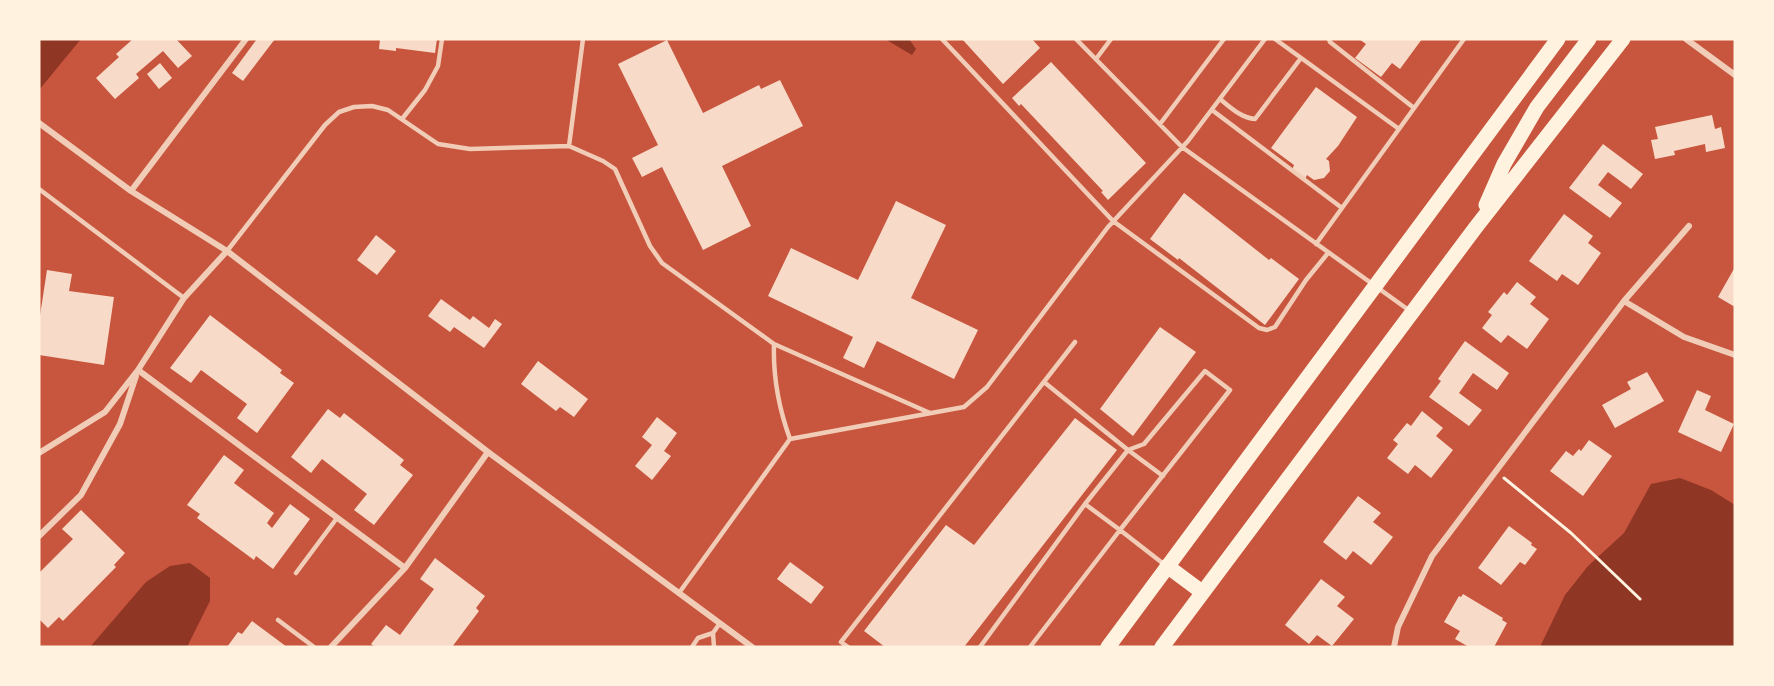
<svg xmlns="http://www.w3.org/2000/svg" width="1774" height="686" font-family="'Work Sans',sans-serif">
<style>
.water{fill:#8f3625}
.building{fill:#f7dbc8}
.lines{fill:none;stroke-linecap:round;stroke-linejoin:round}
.path{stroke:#fff3e0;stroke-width:3}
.service{stroke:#f1ccb7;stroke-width:4.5}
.minor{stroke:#f1ccb7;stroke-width:6}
.primary{stroke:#fff3e0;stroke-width:15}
</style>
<rect width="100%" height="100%" fill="#c8553d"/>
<!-- water -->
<path class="water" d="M39,39h42l-42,51z
M885,39h24l7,10 -4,6z
M1680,478l31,12 24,15v142h-195l25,-52 23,-29 36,-33 27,-49z
M190,563l20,15v23l-23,46h-97l56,-65 24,-16z"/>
<!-- building -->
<path class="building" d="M133,39h43l16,17 -14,12 -15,-17 -27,23 3,4 -24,21 -19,-21 23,-21 -3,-3z
M257,39h18l-32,42 -11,-8z
M380,39h57l-2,14 -39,-5v3l-17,-2z
M962,39h70l8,9 -37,36z
M1359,39h63l-22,30 -8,-6 -11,14 -26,-19 11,-14z
M667,40l36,73 56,-28 2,4 19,-9 23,46 -81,40 29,60 -48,24 -41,-83 -20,10 -10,-19 26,-13 -40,-81z
M1051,62l95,101 -38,37 -7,-8 2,-1 -82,-87 -2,2 -7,-8z
M160,63l12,15 -13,11 -12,-15z
M1316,87l41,30 -19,29 -12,13 3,2 1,10 -6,7 -10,2 -7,-5 -2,4 -13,-9 2,-5 -23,-17z
M1712,115l3,14 6,-2 4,21 -19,4 -1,-8 -31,7 1,4 -20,4 -4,-19 7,-1 -3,-12z
M1603,144l40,30 -12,15 -23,-17 -10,13 24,18 -12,15 -41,-30z
M1184,193l85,67 2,-2 28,21 -34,46 -86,-67 -1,2 -28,-21z
M896,201l50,24 -35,73 67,32 -24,49 -77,-38 -13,27 -21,-10 10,-21 -85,-41 23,-48 67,32z
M1564,214l29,22 -5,7 13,10 -23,32 -16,-11 -5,7 -28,-20z
M376,235l20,16 -19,24 -20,-15z
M1735,267v40l-17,-10z
M47,270l25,4 -3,17 45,6 -10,68 -65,-10v-33z
M1517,282l19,15 -6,7 19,15 -22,30 -19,-14 -7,8 -19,-15 10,-13 -4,-3 16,-20 3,3z
M441,299l29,21 3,-4 16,12 6,-9 7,5 -18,24 -30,-21 -4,5 -22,-16z
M210,315l72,55 -2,3 14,10 -37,50 -20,-15 10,-14 -46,-34 -10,13 -21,-15z
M1160,327l36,25 -63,84 -33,-27z
M1465,341l44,32 -12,17 -24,-17 -14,20 23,17 -13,16 -40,-29 12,-16 -3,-2z
M538,361l50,38 -14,18 -14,-10 -4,4 -35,-27z
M1647,372l17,29 -49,27 -13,-23 29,-16 -4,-7z
M1697,390l14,6 -6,14 29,14 -13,28 -43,-20z
M328,409l12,9 4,-5 60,47 -4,5 13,10 -39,50 -20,-15 13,-16 -45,-35 -11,14 -20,-16z
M1422,411l21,17 -7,8 17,14 -22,28 -16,-13 -7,9 -21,-16 11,-14 -5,-4 14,-17 4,3z
M657,417l20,16 -13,18 7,5 -19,24 -17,-14 17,-21 -10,-8z
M1075,418l42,32 -153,197h-79l-21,-16 82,-106 28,20z
M1589,440l23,16 -29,40 -33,-25 16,-20 7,5 6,-7 2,2z
M224,455l20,15 -10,13 40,30 -7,10 5,5 18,-24 20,15 -37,50 -17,-13 -2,4 -57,-42 3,-4 -13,-9z
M1358,496l23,17 -8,9 20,15 -22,28 -18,-14 -7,9 -23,-18z
M81,510l44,43 -11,12 2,2 -53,54 -4,-4 -11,11 -9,-9v-46l34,-34 -11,-10z
M1509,526l23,17 -1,2 6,4 -12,16 -5,-3 -19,23 -23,-17z
M435,558l50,38 -9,12 3,3 -27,36h-77l-4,-3 15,-19 14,10 34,-46 -14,-10z
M790,562l34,25 -13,17 -34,-25z
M1321,579l24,18 -8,9 17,13 -22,27 -15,-11 -8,9 -24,-19z
M1463,594l40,24 -1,2 5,3 -13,24h-25l-14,-8 5,-8 -16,-9 15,-26 2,1z
M252,621l35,26h-60l11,-15 4,2z"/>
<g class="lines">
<!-- path -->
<path class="path" d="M1504,478l67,55 69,66"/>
<!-- service -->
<path class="service" d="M942,39l171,182 146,107 8,2 8,-3 31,-47 22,-27
M1076,39l106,108 228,164
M1275,39l124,90
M1329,39l1,3 84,66
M1096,59l15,-20
M1220,99c10,8 21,19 35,20l46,-61
M1212,110l130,98
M402,119l23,-29 13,-24 4,-27
M1160,124l64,-85
M569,146l14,-107
M39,189l145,109
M1316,244l148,-205
M227,251l98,-126 14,-13 15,-5 18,-1 16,4 50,34 32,5 99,-3 34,15 12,8 35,77 12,17 112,81c-1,31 5,65 16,95
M774,344l156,69
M1044,382l84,68 16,-6 61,-73 25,19 -110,140 -35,-26
M296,573l41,-55
M679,593l111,-154 174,-32 23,-20 121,-160 80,-86 77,-102
M278,620l36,27
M713,633l1,14
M692,647l6,-9 15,-5 7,-10
M848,647l-7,-5 234,-300
M980,647l105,-143 43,-54 35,26
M1030,647l90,-117 45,35"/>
<!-- minor -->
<path class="minor" d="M1686,39l49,36
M39,123l92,68 96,60 261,201 264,195
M131,191l115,-152
M1624,301l60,36 51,18
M138,370l267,198
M39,453l66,-41 33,-42 46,-72 43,-47
M39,536l42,-41 39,-71 16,-48
M331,647l74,-79 83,-116
M1394,647l4,-20 34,-71 192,-255 65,-75"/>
<!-- primary -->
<path class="primary" d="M1486,205l18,-41 33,-57 52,-68
M1167,566l35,26
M1108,647l450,-608
M1162,647l314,-420 147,-188"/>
</g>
<!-- border -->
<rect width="1774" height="686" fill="none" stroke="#fff3e0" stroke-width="81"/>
</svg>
